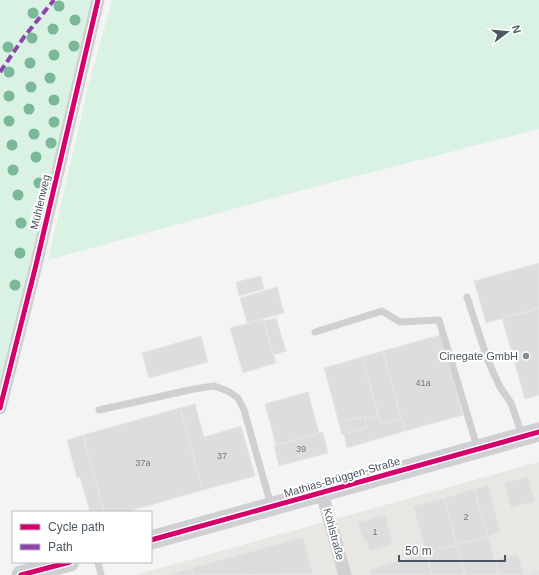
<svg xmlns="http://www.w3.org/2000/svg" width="539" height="575" font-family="Arial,sans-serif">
  <rect width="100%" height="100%" fill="#f4f4f4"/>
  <!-- commercial -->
  <path fill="#e8e7e3" d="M539,462V575H135Z"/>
  <!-- green -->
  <path fill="#d9f2e3" d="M0,0H92L13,331L0,380Z
    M112,0H539V129L299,191L48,260L89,83Z"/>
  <!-- building -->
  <path fill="#ddddde" stroke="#e5e6e7" d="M539,263V308L486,323L474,281Z
    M261,276L264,289L239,296L236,282Z
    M277,287L284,313L247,323L240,298Z
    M539,308V395L525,399L502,318Z
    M276,318L286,351L273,355L264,321Z
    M263,319L276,363L243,373L230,328Z
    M440,335L463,415L405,431L383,351Z
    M201,336L208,362L149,378L142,353Z
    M383,351L401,418L381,424L362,357Z
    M362,357L378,416L365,419L364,416L339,423L324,368Z
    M308,392L319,433L276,445L265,404Z
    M195,404L204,437L241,426L255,476L203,490L180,408Z
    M180,408L203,490L126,512H104L83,435Z
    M379,415L381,424L401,418L405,431L347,448L344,434L367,427L365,419Z
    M364,416L367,427L342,435L339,423Z
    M323,432L328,453L279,466L274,446Z
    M83,435L104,512H90L80,477L77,478L67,440Z
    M528,476L535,501L511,508L504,483Z
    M488,485L501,532L488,536L474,489Z
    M474,489L488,536L457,545L444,498Z
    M444,498L457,545L426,553L413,506Z
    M385,515L393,544L369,551L367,542H364L358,522Z
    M488,536L499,575H465L457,545Z
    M303,537L313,574L193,575L191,568Z
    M457,545L465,575H432L426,553Z
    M426,553L432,575H371L369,570Z
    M518,554L524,575H499L495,560Z
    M191,568L193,575H168Z
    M539,571V575H526Z"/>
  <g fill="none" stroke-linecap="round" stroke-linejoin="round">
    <!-- lane -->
    <path stroke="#ced0d2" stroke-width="7" d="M467,297L488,361L500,387L511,403L522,435
      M315,332L382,311L400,322L439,320L477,447
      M99,410L194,389L214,386L228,391L238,398L244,410L271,505
      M98,562L101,575"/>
    <!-- street -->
    <path stroke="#ced0d2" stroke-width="13" d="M0,408L36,265L98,0
      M322,493L345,575"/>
    <!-- secondary -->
    <path stroke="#ced0d4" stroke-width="19" d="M151,540L539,432
      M21,575L70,562"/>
    <!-- quiet -->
    <path stroke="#8e44ad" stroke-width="4" stroke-dasharray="8 4" stroke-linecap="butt" d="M0,72L24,37L54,0"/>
    <!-- cycleway casing -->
    <g stroke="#fff" stroke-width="8">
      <path id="cycleway" d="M0,408L36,265L98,0
        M151,540L539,432
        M21,575L70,562"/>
    </g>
    <!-- cycleway -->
    <use href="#cycleway" stroke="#d6006c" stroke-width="5"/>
  </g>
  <!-- trees -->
  <g fill="#7ab899">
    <circle cx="59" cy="6" r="5.5"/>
    <circle cx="33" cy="13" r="5.5"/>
    <circle cx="75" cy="20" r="5.5"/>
    <circle cx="53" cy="29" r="5.5"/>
    <circle cx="32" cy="38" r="5.5"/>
    <circle cx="74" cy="46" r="5.5"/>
    <circle cx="8" cy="47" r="5.5"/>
    <circle cx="54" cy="55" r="5.5"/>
    <circle cx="30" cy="63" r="5.5"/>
    <circle cx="9" cy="72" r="5.5"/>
    <circle cx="50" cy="78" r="5.5"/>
    <circle cx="31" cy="87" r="5.5"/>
    <circle cx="9" cy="96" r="5.5"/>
    <circle cx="54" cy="100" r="5.5"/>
    <circle cx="29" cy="109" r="5.5"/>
    <circle cx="9" cy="121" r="5.5"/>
    <circle cx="54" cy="122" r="5.5"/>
    <circle cx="34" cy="134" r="5.5"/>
    <circle cx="51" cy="143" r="5.5"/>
    <circle cx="12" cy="145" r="5.5"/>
    <circle cx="36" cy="157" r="5.5"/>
    <circle cx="13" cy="170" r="5.5"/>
    <circle cx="39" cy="183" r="5.5"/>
    <circle cx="18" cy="195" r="5.5"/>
    <circle cx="21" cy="223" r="5.5"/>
    <circle cx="20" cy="253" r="5.5"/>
    <circle cx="15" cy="285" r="5.5"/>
  </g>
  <!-- markers -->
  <circle fill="#868d94" stroke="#fff" stroke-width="1.5" cx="526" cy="356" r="4"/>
  <g text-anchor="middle" stroke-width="4" stroke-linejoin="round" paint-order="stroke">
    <!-- number labels -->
    <g font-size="9" fill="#707881">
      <text x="423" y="386">41a</text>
      <text x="301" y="452">39</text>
      <text x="222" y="459">37</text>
      <text x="143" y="466">37a</text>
      <text x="466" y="520">2</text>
      <text x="375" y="535">1</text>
    </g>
    <!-- street labels -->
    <g font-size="11" fill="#4a5661" stroke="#fff">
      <text transform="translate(40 202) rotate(-77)" y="4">Mühlenweg</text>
      <text transform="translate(342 477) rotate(-16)" y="4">Mathias-Brüggen-Straße</text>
      <text transform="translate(334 534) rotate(75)" y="4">Köhlstraße</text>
    </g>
    <!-- poi labels -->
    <g font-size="11" fill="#4a5661" stroke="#fff" text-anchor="end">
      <text x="518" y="360">Cinegate GmbH</text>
    </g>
  </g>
  <!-- legend -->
  <rect x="12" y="511" width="140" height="52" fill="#ffffff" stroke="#b7bbc0"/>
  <rect x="20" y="524" width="20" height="6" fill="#d6006c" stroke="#b7bbc0"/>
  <text x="48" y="531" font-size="12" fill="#4a5661">Cycle path</text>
  <rect x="20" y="544" width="20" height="6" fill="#8e44ad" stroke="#b7bbc0"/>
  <text x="48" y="551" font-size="12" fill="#4a5661">Path</text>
  <!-- north arrow -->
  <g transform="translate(507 32) rotate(74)" stroke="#ffffff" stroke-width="3" paint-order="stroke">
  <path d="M0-3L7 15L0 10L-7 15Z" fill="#4a5661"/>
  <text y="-6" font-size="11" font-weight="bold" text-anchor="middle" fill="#4a5661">N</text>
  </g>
  <!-- scale -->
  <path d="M399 555v6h106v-6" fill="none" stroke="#4a5661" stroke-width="2"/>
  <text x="405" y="555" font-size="12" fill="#4a5661" stroke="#ffffff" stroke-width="3" paint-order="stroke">50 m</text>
</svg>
